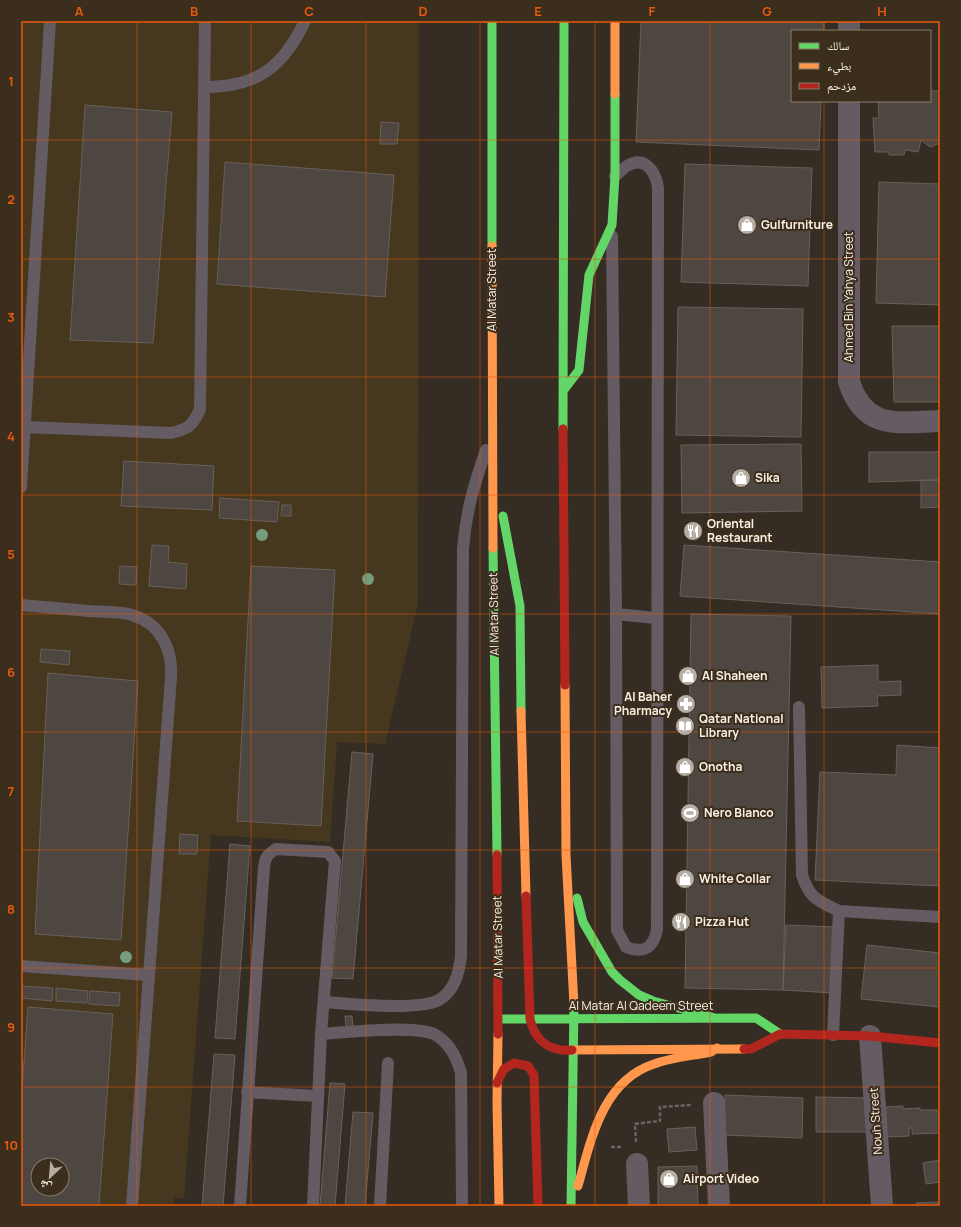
<svg xmlns="http://www.w3.org/2000/svg" width="961" height="1227" font-family="Manrope,'Noto Naskh Arabic',sans-serif">
  <rect width="100%" height="100%" fill="#352d23"/>
  <!-- built -->
  <path fill="#46371f" fill-rule="evenodd" d="M21,21H419L418,604L385,744L337,742L330,842L211,835L184,1199L174,1197L173,1206H21ZM38,1165H62V1189H38Z"/>
  <!-- building -->
  <path fill="#4e4640" stroke="#696059" fill-rule="evenodd" d="M641,21H824V31H792V101H821L819,150L636,142Z
    M930,91H940V143L930,147L921,140L918,152L905,150L904,155H889V152H875L873,118H879L878,101H930Z
    M85,105L172,112L153,343L70,340Z
    M381,122L399,123L397,144H380Z
    M225,162L394,175L385,297L217,284Z
    M685,164L812,168L808,286L681,282Z
    M879,182L940,184V305L876,303Z
    M678,307L803,309L801,437L676,435Z
    M892,326H940V402H894Z
    M801,444L802,511L682,513L681,445Z
    M869,452H940V480L869,482Z
    M124,461L214,466L212,510L121,506Z
    M921,480H940V507L921,508Z
    M220,498L279,502L277,522L219,518Z
    M282,505H291V516H281Z
    M152,545L169,546L168,562L187,564L186,589L149,586Z
    M684,545L940,562V614L680,596Z
    M120,566L137,567L136,585L119,584Z
    M251,566L335,570L321,826L237,821Z
    M691,614L791,616L783,990L685,988Z
    M41,649L70,651L69,665L40,662Z
    M878,665V682L901,681V695L877,696L878,706L822,708L821,667Z
    M48,673L138,681L121,940L35,934Z
    M897,745L940,748V886L815,880L820,772L896,775Z
    M352,752L373,754L353,979L332,978Z
    M180,834L198,835L197,854H179Z
    M230,844L250,846L235,1039L215,1038Z
    M786,925L836,927L834,993L783,990Z
    M867,945L940,953V1007L861,999Z
    M21,986L53,988L52,1001L21,998Z
    M56,988L88,991L87,1003L56,1001Z
    M90,991L120,993L119,1006L89,1004Z
    M28,1007L113,1014L99,1206H21V1103ZM38,1165H62V1189H38Z
    M345,1016H352L353,1026L346,1027Z
    M214,1054L235,1055L223,1206H202Z
    M330,1083L345,1084L335,1206H320Z
    M725,1095L803,1098L802,1138L723,1135Z
    M816,1097L870,1098V1132H816Z
    M903,1106V1109L920,1108V1110H937V1112H940V1133L912,1134V1128H909V1136L885,1137L886,1107Z
    M353,1112L373,1113L365,1206H345Z
    M695,1127L697,1150L669,1152L667,1129Z
    M940,1160V1182L926,1184L923,1163Z
    M697,1166L698,1206H658V1167Z
    M940,1202V1206H917L916,1203Z"/>
  <g fill="none" stroke-linecap="round" stroke-linejoin="round">
    <!-- path -->
    <path stroke="#6a6264" stroke-width="2.5" stroke-dasharray="4 2" stroke-linecap="butt" d="M636,1142L635,1124L660,1121V1107L691,1105
      M611,1147H622"/>
    <!-- lane -->
    <path stroke="#655c63" stroke-width="12" d="M205,87C256,87 283,68 305,21
      M612,236L616,614L617,930L626,947C644,954 653,948 657,930L658,188C656,172 645,155 627,166C623,168 619,173 615,176
      M25,427L171,433C189,429 193,425 200,409L205,21
      M21,487L50,21
      M21,605C44,607 66,609 89,611C102,612 119,611 132,615C160,623 173,649 171,677L132,1206
      M616,614L656,618
      M799,707L802,875C810,899 817,900 839,911
      M21,966L148,975
      M324,1002C347,1004 419,1011 439,1000C455,990 459,973 461,956L463,549C466,511 474,485 486,450
      M321,1034C346,1032 413,1025 434,1034C449,1042 457,1058 461,1073L462,1206
      M833,1035L839,911L940,917
      M247,1092L318,1096
      M240,1206L264,867C265,857 268,854 276,849L328,852L335,861L321,1034L313,1206
      M380,1206L388,1063"/>
    <!-- street -->
    <path stroke="#655c63" stroke-width="22" d="M849,31V21
      M849,101V382C865,431 898,422 940,421
      M870,1036L882,1206
      M714,1103L719,1206
      M637,1164L639,1206"/>
    <!-- fast -->
    <path stroke="#63d668" stroke-width="9" d="M492,21V246
      M563,391L579,370L589,275L612,225L615,176V94
      M563,429L564,21
      M503,516L520,606L521,711
      M493,548L497,855
      M577,898L583,922L612,972L620,980L639,995L653,1001L715,1018
      M499,1019L756,1018L780,1034
      M571,1206L574,1005"/>
    <!-- slow -->
    <path stroke="#ff974d" stroke-width="9" d="M615,21V94
      M492,246L493,548
      M565,685L566,855L574,1005
      M521,711L526,896
      M498,1034L497,1102L499,1206
      M572,1050L744,1049
      M578,1186C591,1140 602,1081 654,1064C672,1057 692,1056 711,1052L717,1048"/>
    <!-- jam -->
    <path stroke="#b3261e" stroke-width="9" d="M563,429L565,685
      M497,855L498,1034
      M526,896L530,1019C535,1041 550,1052 572,1050
      M744,1049H751L780,1034L870,1036L940,1043
      M497,1083L504,1069L514,1063L528,1066L534,1075L538,1206"/>
  </g>
  <!-- trees -->
  <g fill="#749c7e">
    <circle cx="262" cy="535" r="6"/>
    <circle cx="368" cy="579" r="6"/>
    <circle cx="126" cy="957" r="6"/>
  </g>
  <!-- grid -->
  <path fill="none" stroke="#e8590c" stroke-width="1" stroke-opacity="0.55" d="M137,21V1206M251,21V1206M366,21V1206M480,21V1206M595,21V1206M710,21V1206M824,21V31M824,101V1206M21,140H940M21,259H940M21,377H940M21,495H940M21,614H940M21,732H940M21,850H940M21,968H940M21,1087H940"/>
  <!-- icons -->
  <defs>
    <g id="shop-disc" transform="scale(1)"><circle r="9.5" fill="#b5aca2" stroke="#3c2e1c"/><path d="M-5-2.5h2.3a2.7 3.5 0 0 1 5.4 0H5L5.5 6h-11ZM-1.5-2.5h3a1.5 2.3 0 0 0-3 0Z" fill="#fff"/></g>
    <g id="restaurant-disc" transform="scale(1)"><circle r="9.5" fill="#b5aca2" stroke="#3c2e1c"/><path d="M-5-6h1v4h1v-4h1v4h1v-4h1v5L-1.5 .5V6h-2V.5L-5-1ZM5-6V6H3V1.5H1.5Q1.5-4 5-6Z" fill="#fff"/></g>
    <g id="pharmacy-disc" transform="scale(1)"><circle r="9.5" fill="#b5aca2" stroke="#3c2e1c"/><path d="M-2-6h4v4h4v4h-4v4h-4v-4h-4v-4h4Z" fill="#fff"/></g>
    <g id="library-disc" transform="scale(1)"><circle r="9.5" fill="#b5aca2" stroke="#3c2e1c"/><path d="M-6-4Q-3-5.5-.7-3.5V5Q-3 3-6 4ZM6-4Q3-5.5 .7-3.5V5Q3 3 6 4Z" fill="#fff"/></g>
    <g id="stadium-disc" transform="scale(1)"><circle r="9.5" fill="#b5aca2" stroke="#3c2e1c"/><path d="M0-5a6.5 5 0 1 0 0 10a6.5 5 0 1 0 0-10ZM-3.5-1.8h7v3.6h-7Z" fill="#fff"/></g>
  </defs>
  <g fill-rule="evenodd">
    <use href="#shop-disc" x="747" y="225"/>
    <use href="#shop-disc" x="741" y="478"/>
    <use href="#restaurant-disc" x="693" y="531"/>
    <use href="#shop-disc" x="688" y="676"/>
    <use href="#pharmacy-disc" x="686" y="704"/>
    <use href="#library-disc" x="685" y="726"/>
    <use href="#shop-disc" x="685" y="767"/>
    <use href="#stadium-disc" x="690" y="813"/>
    <use href="#shop-disc" x="685" y="879"/>
    <use href="#restaurant-disc" x="681" y="922"/>
    <use href="#shop-disc" x="669" y="1179"/>
  </g>
  <g text-anchor="middle" stroke-width="4" stroke-linejoin="round" paint-order="stroke">
    <!-- poi labels -->
    <g font-size="12" font-weight="bold" fill="#faf1e6" stroke="#3c2e1c" text-anchor="start">
      <text x="761" y="229">Gulfurniture</text>
      <text x="755" y="482">Sika</text>
      <text x="707" y="528">Oriental<tspan x="707" dy="14">Restaurant</tspan></text>
      <text x="702" y="680">Al Shaheen</text>
      <text x="672" y="701" text-anchor="end">Al Baher<tspan x="672" dy="14">Pharmacy</tspan></text>
      <text x="699" y="723">Qatar National<tspan x="699" dy="14">Library</tspan></text>
      <text x="699" y="771">Onotha</text>
      <text x="704" y="817">Nero Bianco</text>
      <text x="699" y="883">White Collar</text>
      <text x="695" y="926">Pizza Hut</text>
      <text x="683" y="1183">Airport Video</text>
    </g>
    <!-- street labels -->
    <g font-size="12" fill="#faf1e6" stroke="#3c2e1c">
      <text transform="translate(492 290) rotate(-90)" y="4">Al Matar Street</text>
      <text transform="translate(849 297) rotate(-90)" y="4">Ahmed Bin Yahya Street</text>
      <text transform="translate(494 614) rotate(-91)" y="4">Al Matar Street</text>
      <text transform="translate(498 937) rotate(-91)" y="4">Al Matar Street</text>
      <text x="641" y="1010">Al Matar Al Qadeem Street</text>
      <text transform="translate(876 1121) rotate(-94)" y="4">Nouh Street</text>
    </g>
  </g>
  <!-- border -->
  <rect width="961" height="1227" fill="none" stroke="#3c2e1c" stroke-width="44"/>
  <!-- legend -->
  <rect x="791" y="30" width="140" height="72" fill="#3c2e1c" stroke="#887c6d"/>
  <rect x="799" y="43" width="20" height="6" fill="#63d668" stroke="#887c6d"/>
  <text x="827" y="50" font-size="12" fill="#faf1e6">سالك</text>
  <rect x="799" y="63" width="20" height="6" fill="#ff974d" stroke="#887c6d"/>
  <text x="827" y="70" font-size="12" fill="#faf1e6">بطيء</text>
  <rect x="799" y="83" width="20" height="6" fill="#b3261e" stroke="#887c6d"/>
  <text x="827" y="90" font-size="12" fill="#faf1e6">مزدحم</text>
  <!-- north arrow -->
  <g transform="translate(50 1177) rotate(206)"><circle r="19" fill="#3c2e1c" stroke="#887c6d"/>
  <path d="M0-3L7 15L0 10L-7 15Z" fill="#b5aca2"/>
  <text y="-6" font-size="11" font-weight="bold" text-anchor="middle" fill="#faf1e6">ش</text>
  </g>
  <rect x="22" y="22" width="917" height="1183" fill="none" stroke="#e8590c" stroke-width="1.5"/>
  <g font-size="13" text-anchor="middle" font-weight="bold" fill="#e8590c">
    <text x="79" y="16">A</text>
    <text x="194" y="16">B</text>
    <text x="309" y="16">C</text>
    <text x="423" y="16">D</text>
    <text x="538" y="16">E</text>
    <text x="652" y="16">F</text>
    <text x="767" y="16">G</text>
    <text x="882" y="16">H</text>
    <text x="11" y="86">1</text>
    <text x="11" y="204">2</text>
    <text x="11" y="322">3</text>
    <text x="11" y="441">4</text>
    <text x="11" y="559">5</text>
    <text x="11" y="677">6</text>
    <text x="11" y="796">7</text>
    <text x="11" y="914">8</text>
    <text x="11" y="1032">9</text>
    <text x="11" y="1150">10</text>
  </g>
</svg>
